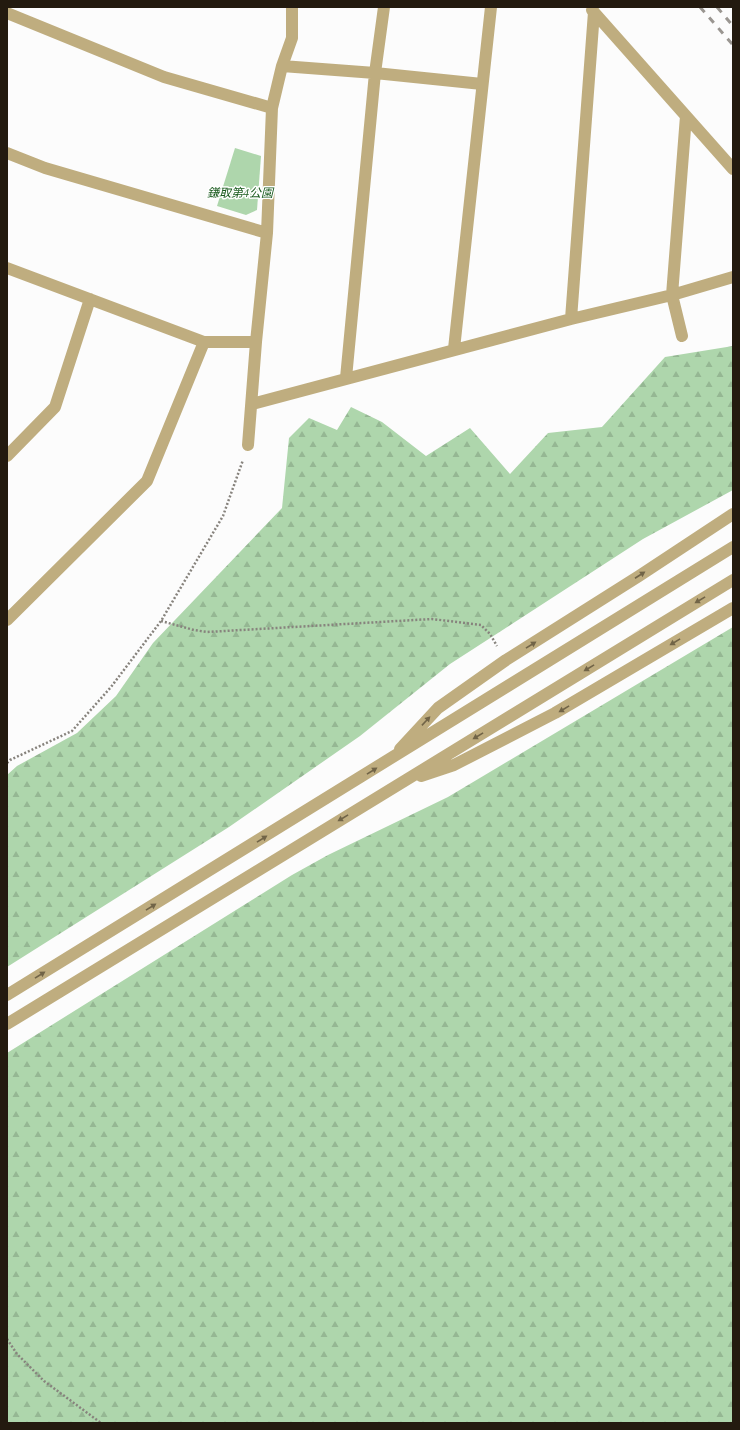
<svg xmlns="http://www.w3.org/2000/svg" width="740" height="1430" font-family="'Source Serif 4','Noto Sans JP',serif">
  <defs>
    <pattern id="forest-firs" width="22" height="20" patternUnits="userSpaceOnUse"><rect width="22" height="20" fill="#aed6ac"/><path d="M5 1l3.5 6h-7zM16 11l3.5 6h-7z" fill="#95b793"/></pattern>
  </defs>
  <rect width="100%" height="100%" fill="#fcfcfc"/>
  <!-- green -->
  <path fill="#aed6ac" d="M235,148L261,156L257,210L246,215L217,206Z"/>
  <!-- forest -->
  <path fill="url(#forest-firs)" d="M733,346V490L643,539L450,664L360,736L229,827L7,967V775L17,766L77,733L116,696L153,643L282,508L289,438L309,418L337,430L351,407L382,422L426,456L470,428L510,474L548,433L602,427L665,357Z
    M733,627V1423H7V1053L292,875L328,855L448,797Z"/>
  <g fill="none" stroke-linecap="round" stroke-linejoin="round">
    <!-- path -->
    <path stroke="#87837d" stroke-width="2.5" stroke-dasharray="2 2" stroke-linecap="butt" d="M161,621L194,630L207,632L432,619L481,625L490,634L497,646
      M7,763L10,760L72,731L111,687L161,621L223,516L243,460
      M7,1339L17,1354L44,1381L101,1423"/>
    <!-- minor -->
    <path stroke="#bfad7f" stroke-width="12" d="M592,10L733,169
      M7,13L164,77L272,108
      M282,66L375,73L482,84
      M7,153L45,168L267,233
      M7,268L204,342H256
      M571,319L594,12
      M682,336L672,295L686,116
      M454,349L491,7
      M346,378L375,73L384,7
      M252,404L571,319L672,295L733,277
      M248,445L256,342L267,233L272,108L282,66L292,38V7
      M7,456L55,407L90,299
      M7,620L147,481L204,342
      M400,749L438,708L506,660L639,576L733,514
      M421,776L454,765L555,713L733,608
      M7,995L733,547
      M7,1024L733,580"/>
    <!-- rail -->
    <path stroke="#9a9691" stroke-width="3" stroke-dasharray="7 7" stroke-linecap="butt" d="M700,7L733,45
      M717,7L733,26"/>
  </g>
  <!-- one-way arrows -->
  <defs><path id="oneway-solid" d="M-6-.8H1V-3.2L6.5 0L1 3.2V.8H-6Z"/></defs>
  <g fill="#716447">
    <use href="#oneway-solid" transform="translate(640 575) rotate(-33)"/>
    <use href="#oneway-solid" transform="translate(700 600) rotate(149)"/>
    <use href="#oneway-solid" transform="translate(675 642) rotate(149)"/>
    <use href="#oneway-solid" transform="translate(531 645) rotate(-32)"/>
    <use href="#oneway-solid" transform="translate(589 668) rotate(149)"/>
    <use href="#oneway-solid" transform="translate(564 709) rotate(149)"/>
    <use href="#oneway-solid" transform="translate(426 721) rotate(-47)"/>
    <use href="#oneway-solid" transform="translate(478 736) rotate(149)"/>
    <use href="#oneway-solid" transform="translate(372 771) rotate(-32)"/>
    <use href="#oneway-solid" transform="translate(343 818) rotate(149)"/>
    <use href="#oneway-solid" transform="translate(262 839) rotate(-32)"/>
    <use href="#oneway-solid" transform="translate(151 907) rotate(-32)"/>
    <use href="#oneway-solid" transform="translate(40 975) rotate(-32)"/>
  </g>
  <g text-anchor="middle" stroke-width="3" stroke-linejoin="round" paint-order="stroke">
    <!-- park labels -->
    <g font-size="12" font-style="italic" fill="#1a5b1e" stroke="#fff">
      <text x="240" y="197">鎌取第4公園</text>
    </g>
  </g>
  <!-- border -->
  <rect width="740" height="1430" fill="none" stroke="#231a0f" stroke-width="16"/>
</svg>
